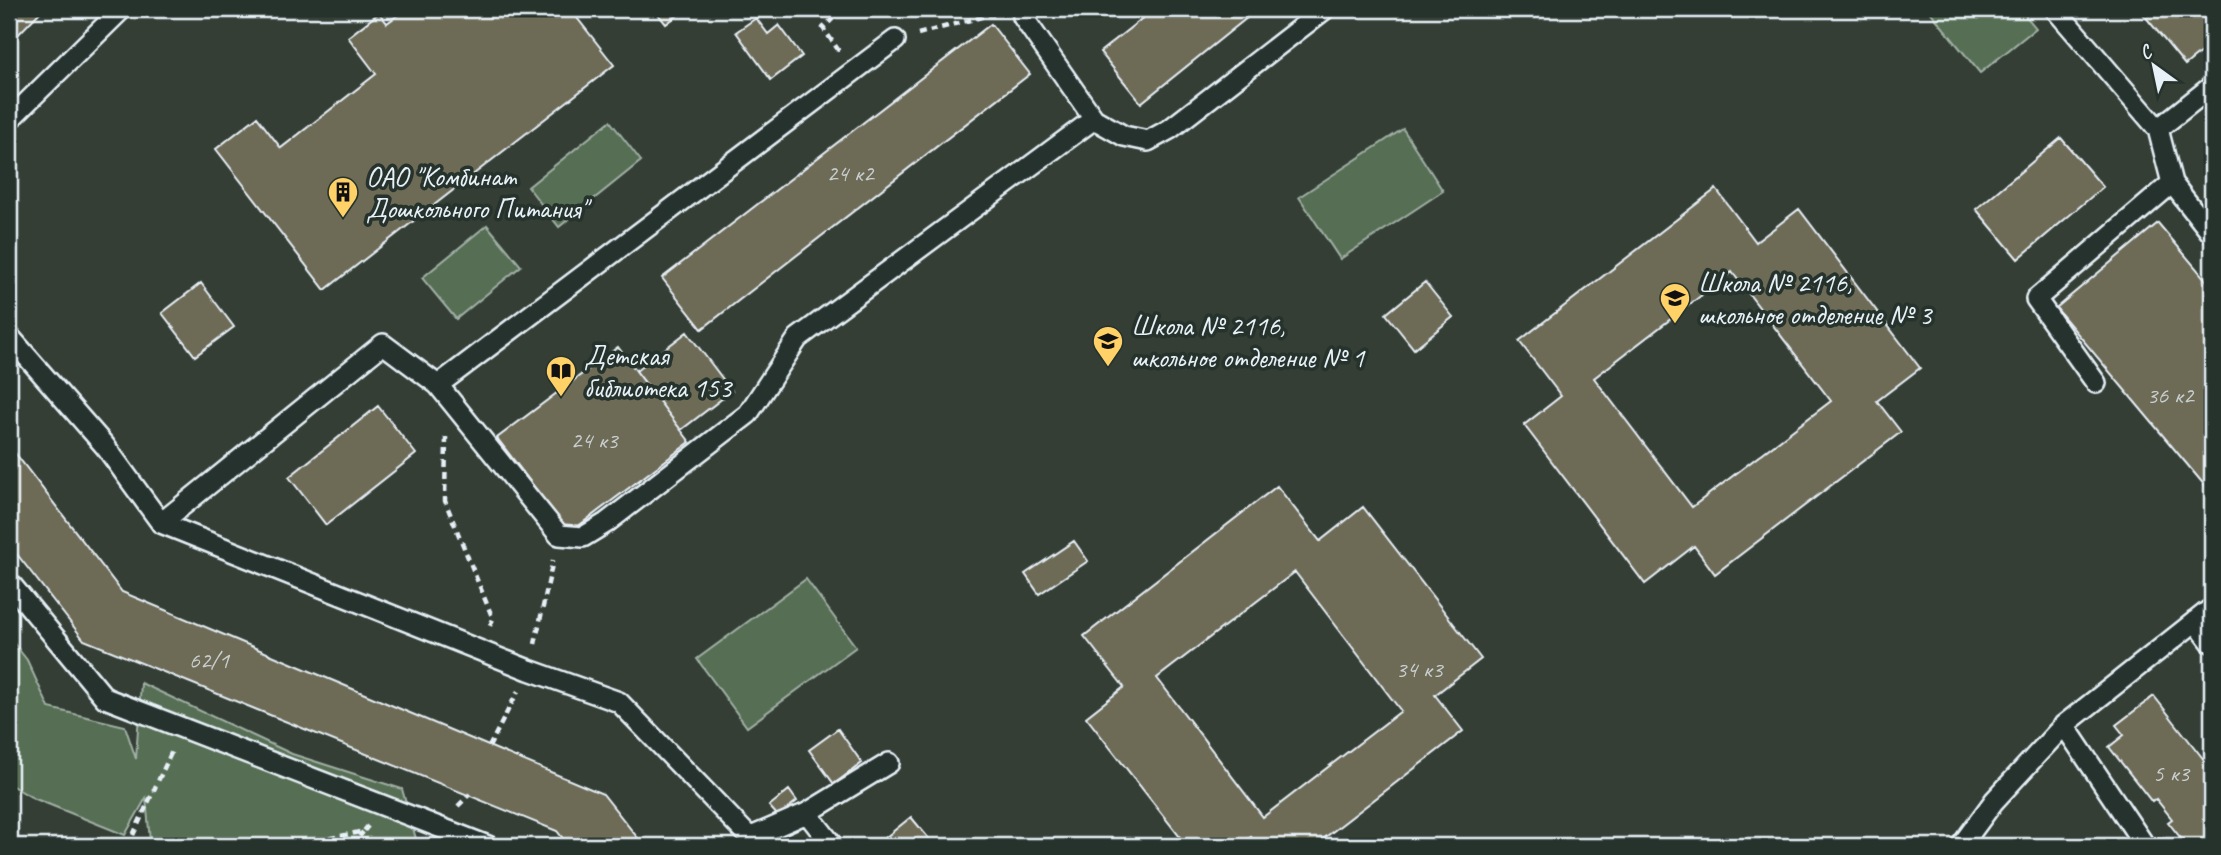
<svg xmlns="http://www.w3.org/2000/svg" width="2221" height="855" font-family="Caveat,sans-serif">
  <rect width="100%" height="100%" fill="#343e35"/>
  <filter id="ink" filterUnits="userSpaceOnUse"><feTurbulence type="fractalNoise" baseFrequency=".0143" numOctaves="2"/><feDisplacementMap in="SourceGraphic" scale="14" xChannelSelector="R" yChannelSelector="G"/><feConvolveMatrix kernelMatrix="1 2 1 2 8 2 1 2 1" color-interpolation-filters="sRGB"/></filter>
  <g filter="url(#ink)">
    <!-- green -->
    <path fill="#576e53" stroke="#a0b0a6" stroke-width="2" d="M1928,9H2020L2036,28L1980,73Z
      M610,121L641,161L559,227L528,187Z
      M1403,129L1443,191L1340,259L1299,197Z
      M487,225L521,266L456,319L422,278Z
      M806,579L856,647L747,727L697,659Z
      M9,637L27,660L49,708L125,726L136,759L141,683L292,754L402,789L418,846H156L150,841L146,798L125,835L33,798L9,784Z"/>
    <!-- building -->
    <path fill="#6d6a57" stroke="#e8f1f8" stroke-width="2" fill-rule="evenodd" d="M9,9H43L9,44Z
      M406,9H570L614,65L325,290L216,149L257,117L281,148L376,74L348,37L379,13L387,23Z
      M654,9H686L666,24Z
      M1154,9H1258L1141,103L1100,52Z
      M2139,9H2206L2212,16V43L2185,65Z
      M756,18L768,34L779,25L802,56L771,80L736,32Z
      M991,24L1030,74L702,329L662,278Z
      M2061,138L2103,187L2018,259L1976,209Z
      M1716,189L1756,242L1799,209L1920,368L1877,401L1901,432L1715,574L1694,546L1645,584L1524,425L1561,396L1519,341ZM1732,272L1831,401L1692,507L1594,378Z
      M2158,223L2212,287V482L2206,487L2056,308Z
      M1425,282L1453,317L1414,349L1386,314Z
      M201,283L234,327L195,356L162,313Z
      M687,332L732,391L681,430L636,371Z
      M618,347L690,442L569,533L497,438Z
      M378,406L416,454L326,525L289,477Z
      M9,445L122,592L603,794L644,846H569L557,831L84,640L9,544Z
      M1277,486L1320,541L1363,507L1481,659L1435,695L1463,731L1314,846H1258L1251,837L1239,846H1187L1086,717L1124,687L1084,636ZM1295,572L1401,711L1263,817L1157,678Z
      M1074,541L1088,561L1039,594L1025,574Z
      M2154,696L2212,770V846H2187L2168,822L2172,819L2156,799L2152,802L2109,747L2124,735L2116,725Z
      M838,729L862,763L834,784L809,750Z
      M789,790L797,801L778,816L769,806Z
      M911,817L935,846H875Z"/>
    <g fill="none" stroke-linecap="round" stroke-linejoin="round">
      <!-- service casing -->
      <g stroke="#e8f1f8" stroke-width="24">
        <path id="service" d="M1033,9L1023,17L1094,119
          M2055,9L2158,129L2172,183L2212,234
          M9,120L122,9
          M2158,129L2212,86
          M9,336L105,446L161,523L383,344L438,385L559,535L583,537L606,523L748,414L798,338L1094,119L1124,136L1148,141L1170,129L1325,9
          M2096,383L2036,299L2172,183
          M438,385L895,40
          M161,523L529,670L619,702L758,846
          M9,582L105,698L488,846
          M2195,621L2212,643
          M2064,725L2145,846
          M807,813L833,846
          M751,837L807,813L889,763
          M1961,846L1994,801L2064,725L2212,608"/>
      </g>
      <!-- path -->
      <path stroke="#e8f1f8" stroke-width="4.5" stroke-dasharray="7 5" stroke-linecap="butt" d="M918,34L989,15L998,16
        M839,51L823,28L843,9
        M446,437L445,501L493,619L489,628
        M535,644L553,560
        M489,747L518,691
        M458,806L470,794
        M128,846L172,751
        M294,846L364,831L368,826
        M352,846L363,832"/>
      <!-- service -->
      <use href="#service" stroke="#26332d" stroke-width="19"/>
    </g>
  </g>
  <!-- icons -->
  <defs>
    <g id="building-pin" transform="scale(1.575)"><path d="M0 17L-7.5 6A9.5 9.5 0 1 1 7.5 6Z" fill="#ffd166" stroke="#26332d"/><path d="M-4-6H4V6H1V3H-1V6H-4ZM-2.5-4.3h1.7v1.8h-1.7ZM.8-4.3h1.7v1.8H.8ZM-2.5-1h1.7V.8h-1.7ZM.8-1h1.7V.8H.8Z" fill="#111"/></g>
    <g id="school-pin" transform="scale(1.575)"><path d="M0 17L-7.5 6A9.5 9.5 0 1 1 7.5 6Z" fill="#ffd166" stroke="#26332d"/><path d="M0-5L7-2L0 1L-7-2ZM-4 1L0 2.5L4 1V4Q0 6-4 4Z" fill="#111"/></g>
    <g id="library-pin" transform="scale(1.575)"><path d="M0 17L-7.5 6A9.5 9.5 0 1 1 7.5 6Z" fill="#ffd166" stroke="#26332d"/><path d="M-6-4Q-3-5.5-.7-3.5V5Q-3 3-6 4ZM6-4Q3-5.5 .7-3.5V5Q3 3 6 4Z" fill="#111"/></g>
  </defs>
  <g fill-rule="evenodd">
    <use href="#building-pin" x="343" y="192"/>
    <use href="#school-pin" x="1675" y="298"/>
    <use href="#school-pin" x="1108" y="341"/>
    <use href="#library-pin" x="561" y="371"/>
  </g>
  <g text-anchor="middle" stroke-width="7" stroke-linejoin="round" paint-order="stroke">
    <!-- number labels -->
    <g font-size="24" fill="#c9cfd0">
      <text x="850" y="181">24 к2</text>
      <text x="2170" y="403">36 к2</text>
      <text x="594" y="448">24 к3</text>
      <text x="209" y="668">62/1</text>
      <text x="1419" y="677">34 к3</text>
      <text x="2171" y="781">5 к3</text>
    </g>
    <!-- poi labels -->
    <g font-size="28" fill="#e8f1f8" stroke="#26332d" text-anchor="start">
      <text x="366" y="186">ОАО "Комбинат<tspan x="366" dy="32">Дошкольного Питания"</tspan></text>
      <text x="1698" y="292">Школа № 2116,<tspan x="1698" dy="32">школьное отделение № 3</tspan></text>
      <text x="1131" y="335">Школа № 2116,<tspan x="1131" dy="32">школьное отделение № 1</tspan></text>
      <text x="584" y="365">Детская<tspan x="584" dy="32">библиотека 153</tspan></text>
    </g>
  </g>
  <!-- margin -->
  <rect width="2221" height="855" fill="none" stroke="#26332d" stroke-width="35"/>
  <rect x="18" y="18" width="2186" height="820" fill="none" stroke="#e8f1f8" stroke-width="2.5" filter="url(#ink)"/>
  <!-- north arrow -->
  <g transform="translate(2154 66) rotate(327)" stroke="#26332d" stroke-width="5" paint-order="stroke">
  <path d="M0-5L12 26L0 18L-12 26Z" fill="#e8f1f8"/>
  <text y="-10" font-size="19" font-weight="bold" text-anchor="middle" fill="#e8f1f8">С</text>
  </g>
</svg>
